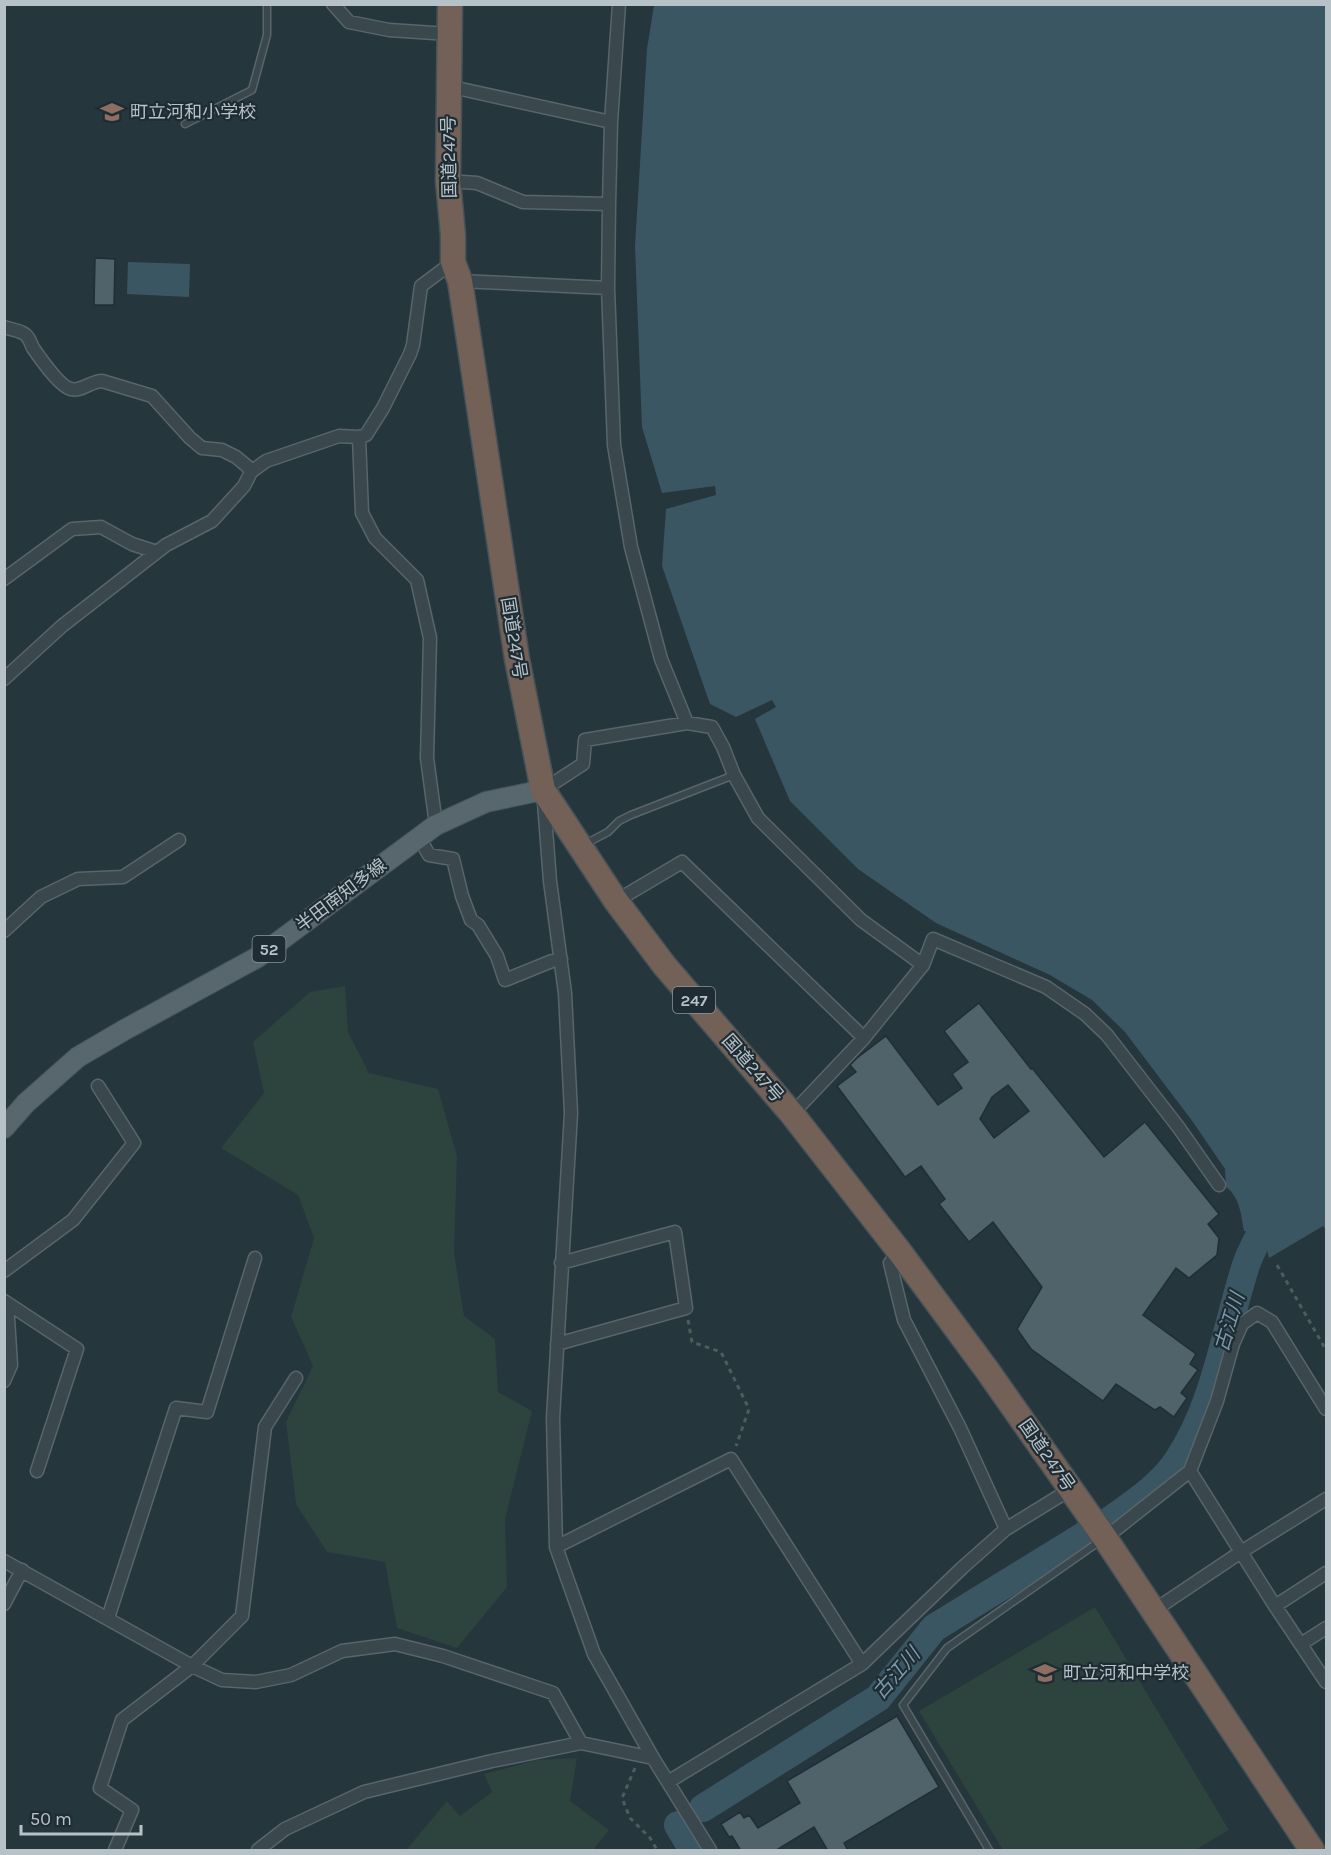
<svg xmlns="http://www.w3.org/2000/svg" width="1331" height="1855" font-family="Karla,'Noto Sans JP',sans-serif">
  <rect width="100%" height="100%" fill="#26363d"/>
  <!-- green -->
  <path fill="#2c433e" d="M345,986L348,1032L369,1073L438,1089L457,1156L454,1253L464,1316L495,1339L498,1392L532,1411L505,1519L507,1587L457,1648L397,1628L385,1562L327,1552L296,1504L286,1422L313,1366L291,1317L314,1238L298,1195L221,1148L264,1093L253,1042L310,992Z
    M1095,1607L1229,1830L1195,1850H1003L919,1711Z
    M577,1758L570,1801L609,1830L593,1850H406L447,1801L460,1816L492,1792L484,1774L537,1760Z"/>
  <!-- water -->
  <path fill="#3b5663" d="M654,5H1326V1230L1323,1226L1269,1258L1262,1232L1244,1231C1241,1215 1240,1197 1226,1187L1225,1169L1193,1122L1125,1032L1092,1000L1050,975L936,923L858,869L790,801L755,719L776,707L772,700L736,717L710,704L662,566L666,509L716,495L715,486L662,493L642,427L635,246L647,49Z
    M128,262L190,264L189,297L127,294Z"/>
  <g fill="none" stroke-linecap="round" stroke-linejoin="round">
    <!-- river -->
    <path stroke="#3b5663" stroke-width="28" d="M1109,1521C1134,1503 1161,1486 1178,1460C1216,1402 1225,1330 1246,1265C1250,1253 1256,1242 1262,1231
      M703,1808L878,1698L934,1628L1085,1535
      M678,1825L693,1850"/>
  </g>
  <!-- building -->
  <path fill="#51636a" stroke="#212e35" stroke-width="1.5" fill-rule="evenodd" d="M95,258L115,259L114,305H94Z
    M979,1003L1031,1069L1032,1068L1104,1157L1145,1122L1219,1214L1208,1224L1219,1238L1217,1255L1189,1278L1176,1268L1143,1315L1196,1354L1190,1364L1198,1370L1181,1393L1187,1398L1174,1417L1160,1407L1155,1410L1116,1384L1103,1401L1031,1349L1017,1329L1042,1287L993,1222L969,1242L939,1204L945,1199L921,1166L905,1177L837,1086L856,1072L850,1065L857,1058L886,1036L938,1105L962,1088L952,1074L968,1062L944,1031ZM1008,1085L1029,1111L994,1138L980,1119L992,1097Z
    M897,1716L939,1787L844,1843L848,1851H828L814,1827L775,1851H741L732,1836L729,1837L721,1824L740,1812L744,1818L749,1815L758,1828L800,1803L787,1781Z"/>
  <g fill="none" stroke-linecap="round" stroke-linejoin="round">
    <!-- lane casing -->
    <g stroke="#58656b" stroke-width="9">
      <path id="lane" d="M185,124L252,90L267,35V4
        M585,844L608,832L619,821L631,815L734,775
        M989,1850L903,1705L947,1648L1100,1541"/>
    </g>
    <!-- street casing -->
    <g stroke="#58656b" stroke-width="15">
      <path id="street" d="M333,4L349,22L389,30L449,34
        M619,4L611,122L609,204L608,288L614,445L631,547L661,659L687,723
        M449,89H461L611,122
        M448,181L477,183L523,202L609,204
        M460,281L608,288
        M4,327C10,329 17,330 23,333C29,336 30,342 33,348C40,358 60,387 71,389C81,392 91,381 102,381L152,396L190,438L202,448L222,450L236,457L248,467L251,472
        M359,437L362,513L375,538L417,580L430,638L427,758L436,825
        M4,579L72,529L101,527L132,544L157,552
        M4,679L62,626L166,545L212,521L244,486L251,472L266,461L339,436L359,437L366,435L383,408L410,354L413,345L421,286L453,262
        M419,837L429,855L453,859L462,896L471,920L478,925L497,956L505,980L552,961L561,959
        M616,901L682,862L864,1038
        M4,931L41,897L78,879L123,877L179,840
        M792,1114L864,1038L923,965L933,939L1046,987L1085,1014L1107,1035L1179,1128L1219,1185
        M899,1251L890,1263L904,1320L960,1428L1006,1529
        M4,1271L73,1220L134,1143L98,1086
        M4,1301L77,1349L37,1471
        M557,1344L686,1308L675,1232L561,1263
        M4,1381L11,1365L7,1303
        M1190,1471L1275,1606L1326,1682
        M1105,1538L1190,1471L1217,1401L1233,1344L1242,1324L1257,1313L1272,1322L1326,1409
        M556,1547L731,1459L862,1664
        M4,1561L192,1666L222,1680L256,1682L291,1675L342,1651L395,1644L443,1656L553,1693L581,1743
        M4,1604L22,1570
        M1275,1606L1326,1573
        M1153,1611L1241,1552L1326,1499
        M108,1618L176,1408L207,1412L255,1258
        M1301,1644L1326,1628
        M668,1782L862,1664L962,1568L1006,1529L1071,1489
        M115,1850L132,1810L100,1788L122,1720L192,1666L242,1616L265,1427L296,1378
        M258,1850L285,1829L364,1792L492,1761L581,1743L653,1758
        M710,1850L653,1758L594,1654L556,1547L553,1418L571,1113L565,993L550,881L543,790L583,764L585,740L687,723L712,727L723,747L734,775L758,818L861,920L923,965"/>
    </g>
    <!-- primary casing -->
    <g stroke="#46535a" stroke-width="22">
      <path id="primary" d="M4,1128L26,1103L78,1057L126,1029L258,957L436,825L486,802L543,790"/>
    </g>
    <!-- highway casing -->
    <g stroke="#455258" stroke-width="27">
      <path id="highway" d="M450,4L448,181L453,235V262L460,281L517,659L543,790L616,901L664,965L792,1114L899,1251L987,1370L1105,1538L1312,1850"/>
    </g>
    <!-- path -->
    <path stroke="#4a5f5b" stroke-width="3" stroke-dasharray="4.5 4.5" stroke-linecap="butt" d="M1277,1265L1326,1350
      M688,1320L692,1342L721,1352L749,1409L736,1446
      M635,1768L622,1798L630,1818L650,1838L657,1850"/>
    <!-- lane -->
    <use href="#lane" stroke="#3a474d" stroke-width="6"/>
    <!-- street -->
    <use href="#street" stroke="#3a474d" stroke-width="12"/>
    <!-- primary -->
    <use href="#primary" stroke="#58676d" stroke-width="20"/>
    <!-- highway -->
    <use href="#highway" stroke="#736157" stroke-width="24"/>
  </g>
  <!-- icons -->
  <defs>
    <g id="school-bare" transform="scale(1.8)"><path d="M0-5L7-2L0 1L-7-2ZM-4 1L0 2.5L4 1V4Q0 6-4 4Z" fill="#8d6e63" stroke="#1f2c33" stroke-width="2.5" paint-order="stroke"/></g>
  </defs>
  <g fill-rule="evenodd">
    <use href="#school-bare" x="112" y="112"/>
    <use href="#school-bare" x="1045" y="1673"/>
  </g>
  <g text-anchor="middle" stroke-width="4.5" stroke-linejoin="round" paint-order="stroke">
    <!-- shield labels -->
    <g fill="#1f2c33" stroke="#89959b" stroke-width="1.5">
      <rect x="252.5" y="936" width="33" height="26" rx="4.5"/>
      <rect x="673" y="987" width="42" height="26" rx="4.5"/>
    </g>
    <g font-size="16" font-weight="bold" fill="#b6c2c8">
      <text x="269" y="955">52</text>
      <text x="694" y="1006">247</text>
    </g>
    <!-- poi labels -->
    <g font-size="18" fill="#b6c2c8" stroke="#1f2c33" text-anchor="start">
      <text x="130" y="118">町立河和小学校</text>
      <text x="1063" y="1679">町立河和中学校</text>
    </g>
    <!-- street labels -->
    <g font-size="18" fill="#b6c2c8" stroke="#1f2c33">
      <text transform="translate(449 157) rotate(-91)" y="6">国道247号</text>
      <text transform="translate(514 638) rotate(81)" y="6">国道247号</text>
      <text transform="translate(341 895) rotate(-37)" y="6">半田南知多線</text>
      <text transform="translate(753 1068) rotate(49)" y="6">国道247号</text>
      <text transform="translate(1047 1455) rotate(55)" y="6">国道247号</text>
    </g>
    <!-- water labels -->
    <g font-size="20" font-style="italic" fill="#789aaa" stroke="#1f2c33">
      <text transform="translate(1229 1322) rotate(-73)" y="7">古江川</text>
      <text transform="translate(896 1673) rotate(-49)" y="7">古江川</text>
    </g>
  </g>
  <!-- border -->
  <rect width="1331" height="1855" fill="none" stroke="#b6c2c8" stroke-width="12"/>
  <!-- scale -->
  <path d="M21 1825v9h120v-9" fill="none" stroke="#b6c2c8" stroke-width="3"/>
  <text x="30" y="1825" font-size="18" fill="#b6c2c8" stroke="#1f2c33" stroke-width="4.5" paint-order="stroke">50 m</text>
</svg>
